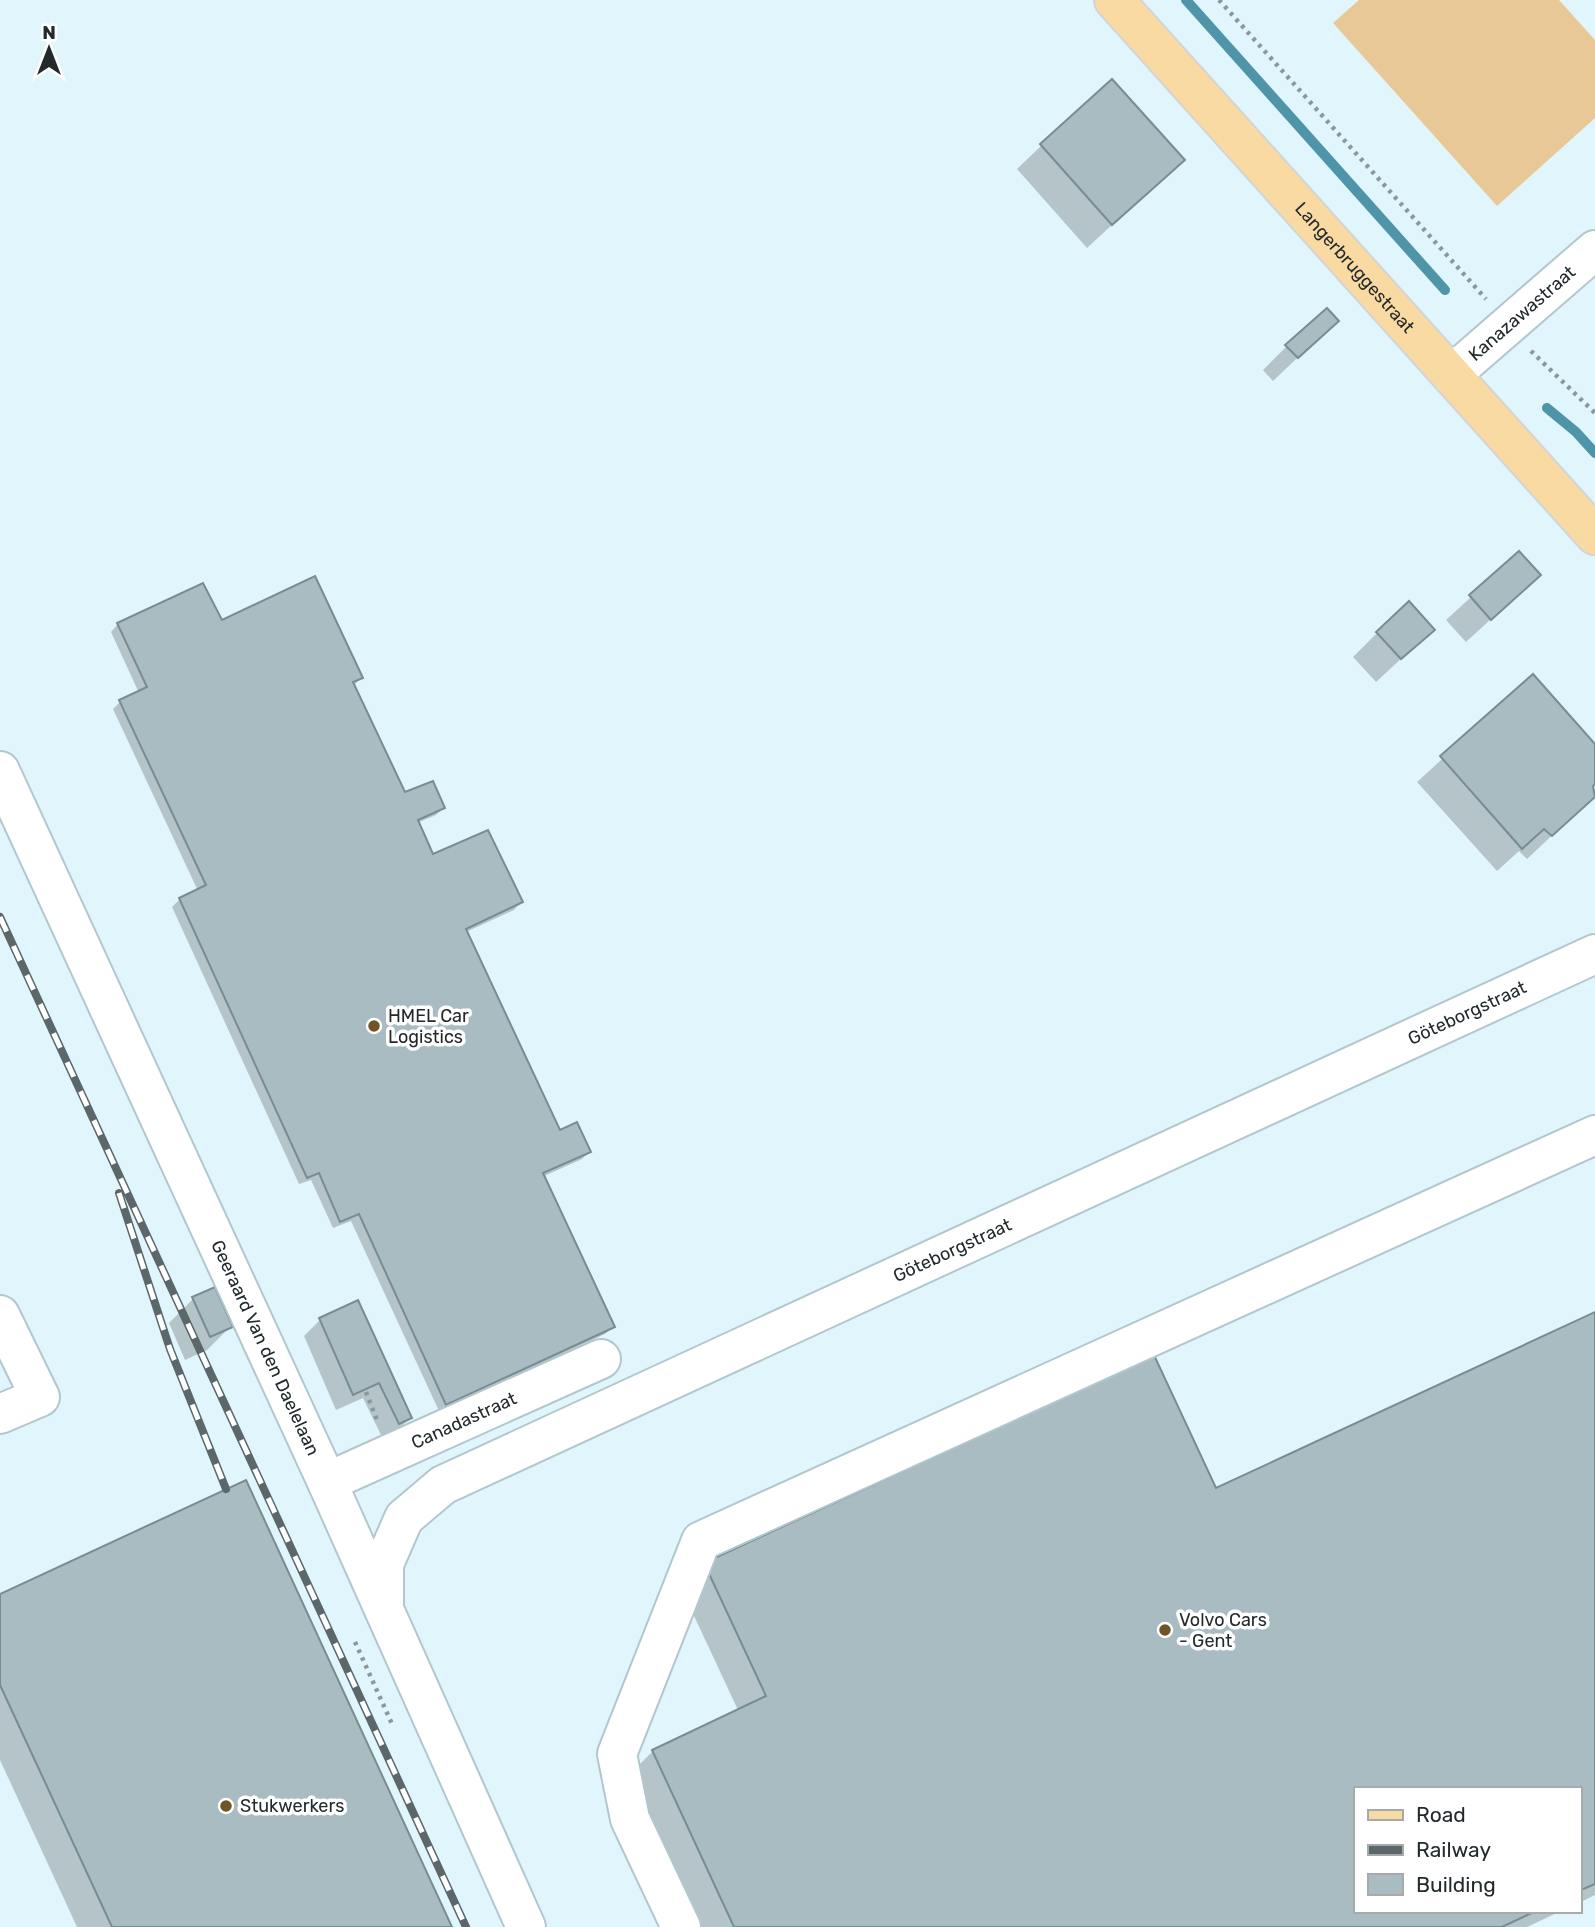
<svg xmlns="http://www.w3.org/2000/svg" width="1595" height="1927" font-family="Rubik,sans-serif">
  <rect width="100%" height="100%" fill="#e1f6fc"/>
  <!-- pitch -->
  <path fill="#e7c896" d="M1359,0H1559L1595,40V118L1497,206L1333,23Z"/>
  <!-- shadow -->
  <path fill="#0003" d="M1041,146L1182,160L1087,248L1017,169Z
    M1336,321L1273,381L1263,370L1287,346Z
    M1519,553L1539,575L1466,642L1446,620Z
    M221,622L361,678L353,686L404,795L443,808L436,815L417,823L433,856L521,902L514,910L466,932L560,1132L589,1152L582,1159L542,1177L613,1327L605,1334L439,1411L351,1221L333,1228L311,1180L299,1184L172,907L180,899L198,891L113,709L120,702L139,693L111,632L118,624Z
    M1432,630L1376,682L1353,657L1377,633Z
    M1533,676L1595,746V783L1591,787L1595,795L1527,859L1519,851L1497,871L1417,782Z
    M193,1299L231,1326L207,1350L185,1360L169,1323Z
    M357,1302L410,1418L394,1434L383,1439L363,1398L336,1410L304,1336L320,1320Z
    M1595,1314V1895L1579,1903V1789H1355V1911H1561L1527,1927H700L629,1775L653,1751L738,1710L681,1588L705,1564L1215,1490Z
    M0,1596L450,1927H77L0,1760Z"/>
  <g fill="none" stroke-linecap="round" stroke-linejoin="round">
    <!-- stream -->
    <path stroke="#4f95a9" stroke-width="10" d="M1186,0L1445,290
      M1547,408L1576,432L1595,453"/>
  </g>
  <!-- building -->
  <path fill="#a8bcc2" stroke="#788c91" stroke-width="2" d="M1112,79L1185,160L1112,225L1040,144Z
    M1327,308L1339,321L1298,358L1285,345Z
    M1519,551L1541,575L1491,620L1469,595Z
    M315,576L363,678L353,682L405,792L433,781L445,808L418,820L433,854L488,830L523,902L466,929L560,1130L577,1122L591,1152L543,1173L615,1327L446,1405L359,1214L340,1222L319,1173L307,1178L179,898L206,885L119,700L147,687L117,623L203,583L222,620Z
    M1409,601L1435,630L1401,659L1376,632Z
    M1533,674L1595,744V784L1593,786L1595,797L1552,836L1544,829L1522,849L1440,756Z
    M215,1287L233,1327L210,1337L192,1297Z
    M358,1300L412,1418L399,1424L379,1383L353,1395L319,1318Z
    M1595,1312V1884L1579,1891V1789H1355V1911H1536L1502,1927H734L652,1750L766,1696L704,1563L1154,1355L1216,1488Z
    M246,1480L452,1927H112L0,1685V1594Z"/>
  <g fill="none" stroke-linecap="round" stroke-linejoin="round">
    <!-- minor casing -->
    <g stroke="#b2c7cd" stroke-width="42">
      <g id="minor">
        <path id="s1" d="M1451,375L1595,250"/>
        <path id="s2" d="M0,771L327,1482L526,1927"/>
        <path d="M0,1315L40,1397L0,1414"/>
        <path id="s3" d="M327,1482L601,1359"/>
        <path id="s4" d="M384,1609V1564L404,1518L443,1485L1595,954"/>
        <path d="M681,1927L630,1819L617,1754L701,1541L1595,1135"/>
      </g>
    </g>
    <!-- major casing -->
    <g stroke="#d3d4d5" stroke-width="42">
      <g id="major">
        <path id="s5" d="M1114,0L1595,535"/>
      </g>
    </g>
    <!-- path -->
    <path stroke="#89989c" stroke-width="4.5" stroke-dasharray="3.5 5" stroke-linecap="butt" d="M1219,0L1486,299
      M1531,351L1595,413
      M366,1392L377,1420
      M355,1642L392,1724"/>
    <!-- minor -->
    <use href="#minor" stroke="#fff" stroke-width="38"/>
    <!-- major -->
    <use href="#major" stroke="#f9daa3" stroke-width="38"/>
    <!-- rail casing -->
    <g stroke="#5c676b" stroke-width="8">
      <path id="rail" d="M0,917L466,1927
        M119,1193L170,1349L226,1489"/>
    </g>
    <!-- rail -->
    <use href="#rail" stroke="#fff" stroke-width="5" stroke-dasharray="16" stroke-linecap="butt"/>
  </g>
  <!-- markers -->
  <g fill="#6e5426" stroke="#fff" stroke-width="2.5">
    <circle cx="374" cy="1026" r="7"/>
    <circle cx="1165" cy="1630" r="7"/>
    <circle cx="226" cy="1806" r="7"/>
  </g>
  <g text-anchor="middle" stroke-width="7" stroke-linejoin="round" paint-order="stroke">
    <!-- street labels -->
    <g font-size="18" fill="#222a2d" stroke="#fff">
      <text dy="6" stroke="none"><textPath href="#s5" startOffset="360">Langerbruggestraat</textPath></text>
      <text dy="6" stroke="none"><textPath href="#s1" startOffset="94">Kanazawastraat</textPath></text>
      <text dy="6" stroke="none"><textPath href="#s4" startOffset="1274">Göteborgstraat</textPath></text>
      <text dy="6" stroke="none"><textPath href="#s4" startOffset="707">Göteborgstraat</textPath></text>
      <text dy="6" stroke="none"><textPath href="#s2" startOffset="635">Geeraard Van den Daelelaan</textPath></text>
      <text dy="6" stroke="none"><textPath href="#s3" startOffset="150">Canadastraat</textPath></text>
    </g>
    <!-- poi labels -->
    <g font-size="18" fill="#222a2d" stroke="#fff" text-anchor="start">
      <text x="388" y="1022">HMEL Car<tspan x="388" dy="21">Logistics</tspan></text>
      <text x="1179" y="1626">Volvo Cars<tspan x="1179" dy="21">- Gent</tspan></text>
      <text x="240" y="1812">Stukwerkers</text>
    </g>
  </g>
  <!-- legend -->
  <rect x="1354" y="1787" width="228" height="126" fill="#ffffff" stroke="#a7aaab" stroke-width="2"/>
  <rect x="1368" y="1810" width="35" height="10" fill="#f9daa3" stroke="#a7aaab" stroke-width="2"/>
  <text x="1416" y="1822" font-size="21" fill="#222a2d">Road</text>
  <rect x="1368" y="1845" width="35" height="10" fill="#5c676b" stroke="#a7aaab" stroke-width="2"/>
  <text x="1416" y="1857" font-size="21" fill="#222a2d">Railway</text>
  <rect x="1368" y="1874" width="35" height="21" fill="#a8bcc2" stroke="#a7aaab" stroke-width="2"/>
  <text x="1416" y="1892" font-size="21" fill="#222a2d">Building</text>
  <!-- north arrow -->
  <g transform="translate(49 49)" stroke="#ffffff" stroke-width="5" paint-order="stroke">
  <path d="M0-5L12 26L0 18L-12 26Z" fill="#222a2d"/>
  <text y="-10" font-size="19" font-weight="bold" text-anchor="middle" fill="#222a2d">N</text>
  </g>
</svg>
